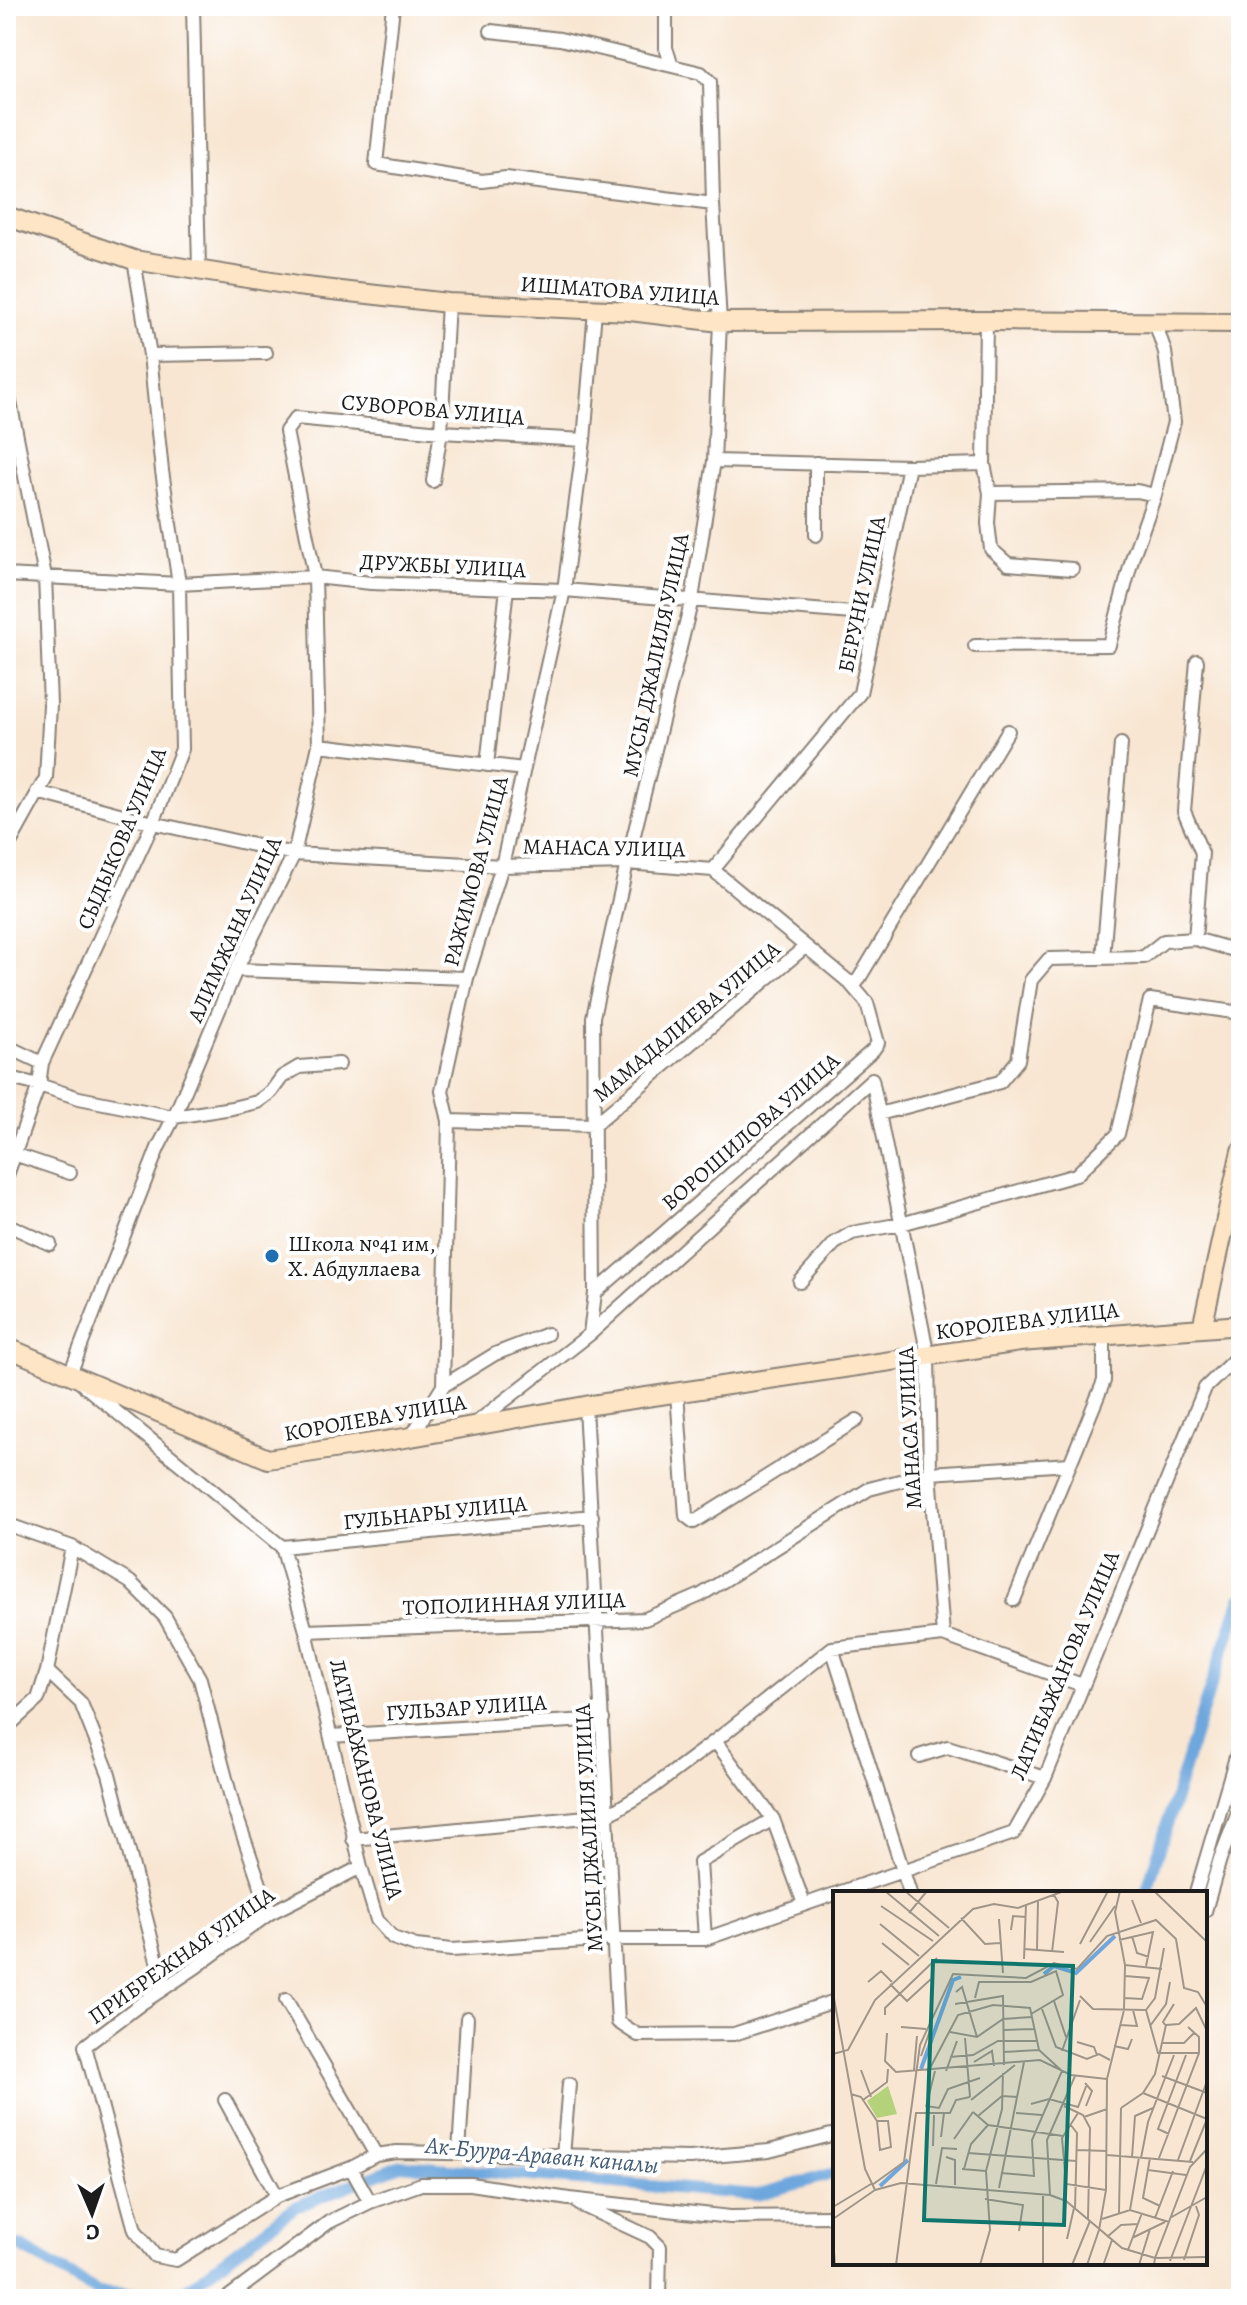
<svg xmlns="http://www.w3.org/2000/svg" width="1247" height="2305" font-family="Alegreya,serif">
  <rect width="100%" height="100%" fill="#fff"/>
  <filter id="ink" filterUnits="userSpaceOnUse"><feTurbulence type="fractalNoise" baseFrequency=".0125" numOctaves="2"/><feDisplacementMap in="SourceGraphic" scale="16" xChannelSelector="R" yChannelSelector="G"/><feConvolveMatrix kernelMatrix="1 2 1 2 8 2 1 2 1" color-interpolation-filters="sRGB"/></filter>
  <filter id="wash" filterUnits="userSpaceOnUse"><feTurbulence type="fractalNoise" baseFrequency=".006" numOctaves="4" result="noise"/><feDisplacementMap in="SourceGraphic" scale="32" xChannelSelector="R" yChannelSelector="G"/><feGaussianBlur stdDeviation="1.8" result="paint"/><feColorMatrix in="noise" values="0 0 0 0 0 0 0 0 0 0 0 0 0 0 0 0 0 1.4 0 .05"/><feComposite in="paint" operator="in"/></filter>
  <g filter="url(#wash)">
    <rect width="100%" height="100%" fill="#f8e6d2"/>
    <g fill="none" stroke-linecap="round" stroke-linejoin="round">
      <!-- canal -->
      <path stroke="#6ea7dd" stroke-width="12" d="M1146,1893L1195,1733L1241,1598
        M6,2246H20L98,2292L176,2297L295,2207L401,2165L757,2195L835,2173"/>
    </g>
  </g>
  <g filter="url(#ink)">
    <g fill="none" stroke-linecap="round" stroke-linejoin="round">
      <!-- street casing -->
      <g stroke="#8a8177" stroke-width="16">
        <path id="street" d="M193,6L199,269
          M393,6L376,164L482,181L506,178L713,204
          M491,31L560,39L672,66
          M986,321L984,464L990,493L988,523L991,549L1008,564L1072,569
          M150,355L266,353
          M6,382L45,576L50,705L46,778L6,850
          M584,440L441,432L296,418L286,431L315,577L319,745L294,854L236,970L174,1117L158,1148L70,1374L282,1547L306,1631L361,1867L377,1920L393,1938L416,1946L452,1950L614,1939H705L835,1894
          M714,461L909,466L984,464
          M433,481L441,432L448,303
          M990,493L1137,491L1155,495
          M816,535V463
          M6,575L179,584L315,577L371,583L564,590L877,615
          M975,646L1109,645L1133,556L1155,495L1174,422L1165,352L1155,322
          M319,745L524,769
          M487,765L507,588
          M37,792L153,823L294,854L502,866L627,863L713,870L849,982L867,1003L878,1043L873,1050L595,1293
          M713,870L860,693L909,466
          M1195,939L1202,853L1184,811L1197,661
          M1103,958L1121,744
          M236,970L467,978
          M849,982H857L1008,731
          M6,1046L42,1063
          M6,1077L39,1085L79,1098L174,1117L232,1108L257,1102L271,1092L282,1077L299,1067L339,1064
          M872,1079L928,1356L930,1473L943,1635
          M879,1114L1000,1082L1018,1060L1031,980L1049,959L1144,957L1164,941L1195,939L1241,952
          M449,1121L594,1125L805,947
          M14,1154L70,1173
          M6,1178L39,1085L42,1063L153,823L182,749L179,584L162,471L150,355L134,260
          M6,1224L50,1244
          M800,1282L835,1243L852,1233L901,1224L1076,1175L1118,1134L1150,1000L1241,1013
          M590,1334L595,1293L593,1017L627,863L692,599L714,461L720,322L713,204L710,82L701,73L672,66L666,48V6
          M443,1386L495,1354L547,1334
          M677,1393L686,1516L694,1522L857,1420
          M585,1406L618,2022L638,2035L734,2034L835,2001
          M476,1423L590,1334L872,1079
          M411,1437L443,1386L449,1121L442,1091L467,978L502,866L564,590L584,440L595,310
          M6,1524L72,1547L130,1582L165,1617L200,1679L234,1809L270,1913
          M282,1547L592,1516
          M1014,1600L1104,1381V1334
          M306,1631L645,1619L701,1595L869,1489L930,1473L1070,1464
          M832,1648L910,1893
          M47,1671L81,1703L109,1774L164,1988
          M6,1728L38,1699L47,1671L72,1547
          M331,1736L603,1719
          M715,1741L773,1819L804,1904
          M919,1756L948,1747L1045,1778
          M353,1839L608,1815L652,1788L715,1741L832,1648L943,1635L1082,1685
          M361,1867L270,1913L196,1967L142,2003L85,2046L135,2230L155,2256L176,2260L277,2196L351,2168L376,2155L397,2152L690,2158L769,2151L835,2134
          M838,1893L1014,1833L1045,1778L1205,1388L1241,1353
          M1196,1893L1241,1740
          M1205,1911L1220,1859L1241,1805
          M705,1939L700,1862L773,1819
          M286,2000L376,2155
          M225,2100L277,2196
          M459,2153L467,2018
          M563,2156L569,2084
          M351,2168L370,2202
          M579,2204L650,2237L660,2247L659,2299
          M6,2288L22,2299
          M226,2299L329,2222L370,2202L421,2184H471L569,2199L730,2217L835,2216"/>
      </g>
      <!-- secondary casing -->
      <g stroke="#8a8177" stroke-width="22">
        <path id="secondary" d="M6,216L134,260L297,286L448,303L630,311L720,322L986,321L1241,323
          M1202,1328L1241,1151
          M6,1347L268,1459L411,1437L585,1406L1020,1342L1241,1325"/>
      </g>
      <!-- street -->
      <use href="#street" stroke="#fff" stroke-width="12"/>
      <!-- secondary -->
      <use href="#secondary" stroke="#fde5c5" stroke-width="18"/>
    </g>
  </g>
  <!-- markers -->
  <circle fill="#1f6fb2" stroke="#fff" stroke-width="3" cx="272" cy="1256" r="8"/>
  <g text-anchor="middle" stroke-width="8" stroke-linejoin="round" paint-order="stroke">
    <!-- street labels -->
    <g font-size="22" fill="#1c1c1c" stroke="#fff">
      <text transform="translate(620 290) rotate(4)" y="8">ИШМАТОВА УЛИЦА</text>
      <text transform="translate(433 409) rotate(5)" y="8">СУВОРОВА УЛИЦА</text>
      <text transform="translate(443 565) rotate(3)" y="8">ДРУЖБЫ УЛИЦА</text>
      <text transform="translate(861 594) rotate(-78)" y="8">БЕРУНИ УЛИЦА</text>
      <text transform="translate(655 655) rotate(-78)" y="8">МУСЫ ДЖАЛИЛЯ УЛИЦА</text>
      <text transform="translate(121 838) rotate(-67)" y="8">СЫДЫКОВА УЛИЦА</text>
      <text transform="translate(604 847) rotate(1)" y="8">МАНАСА УЛИЦА</text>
      <text transform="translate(475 871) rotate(-75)" y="8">РАЖИМОВА УЛИЦА</text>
      <text transform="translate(234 929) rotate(-66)" y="8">АЛИМЖАНА УЛИЦА</text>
      <text transform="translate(686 1021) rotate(-40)" y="8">МАМАДАЛИЕВА УЛИЦА</text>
      <text transform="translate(750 1131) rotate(-41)" y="8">ВОРОШИЛОВА УЛИЦА</text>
      <text transform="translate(1027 1320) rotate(-7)" y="8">КОРОЛЕВА УЛИЦА</text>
      <text transform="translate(375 1417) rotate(-10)" y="8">КОРОЛЕВА УЛИЦА</text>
      <text transform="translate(909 1428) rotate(-93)" y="8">МАНАСА УЛИЦА</text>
      <text transform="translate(435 1512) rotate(-6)" y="8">ГУЛЬНАРЫ УЛИЦА</text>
      <text transform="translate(514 1603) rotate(-2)" y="8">ТОПОЛИННАЯ УЛИЦА</text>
      <text transform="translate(1064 1665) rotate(-67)" y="8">ЛАТИБАЖАНОВА УЛИЦА</text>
      <text transform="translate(466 1707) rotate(-4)" y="8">ГУЛЬЗАР УЛИЦА</text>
      <text transform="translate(367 1779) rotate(76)" y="8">ЛАТИБАЖАНОВА УЛИЦА</text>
      <text transform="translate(588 1828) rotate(-93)" y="8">МУСЫ ДЖАЛИЛЯ УЛИЦА</text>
      <text transform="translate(181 1955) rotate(-35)" y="8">ПРИБРЕЖНАЯ УЛИЦА</text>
    </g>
    <!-- poi labels -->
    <g font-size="22" fill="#1c1c1c" stroke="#fff" text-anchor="start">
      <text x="288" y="1251">Школа №41 им,<tspan x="288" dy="25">Х. Абдуллаева</tspan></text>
    </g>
    <!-- water labels -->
    <g font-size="24" font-style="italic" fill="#415b73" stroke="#fff">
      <text transform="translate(542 2155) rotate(5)" y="8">Ак-Буура-Араван каналы</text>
    </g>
  </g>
  <!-- overview -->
  <g transform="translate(833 1891)">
    <rect width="374" height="374" fill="#f8e6d2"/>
    <path d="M55,195L64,223L44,227L34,210Z" fill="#b3d27a"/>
    <path fill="none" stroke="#6ea7dd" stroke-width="4" d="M211,83L221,75L243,82L282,45M88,178L120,89L128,86M47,295L75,269"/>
    <path fill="none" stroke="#a09589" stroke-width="2" d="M52,0L106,45M72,0L116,37M321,0L374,51M299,9L308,32M48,15L100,50M76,22L94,0M128,27L152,53L167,52M166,28L170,82M47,33L86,65M178,39L180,25L193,26M299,45L304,62L316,66M286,49L320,41L313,75M257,51L282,15M49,52L76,74M247,53L275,0M191,58L231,61M204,58L205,9M219,61L225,11L221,4M191,68L193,13M292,74L329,78M35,91L48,80L59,91M57,93L74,110L98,88M123,101L129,96L144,146M0,102L32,278L42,299L68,292L217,304L233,310L289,357L322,367L357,276L374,258M247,105L260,118L313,119M142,107L146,91H198L223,80L230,104L198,123M291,107L309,108L316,87L292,85M221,110L233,146M122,113L170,105L171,174M209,118L223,156L254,168L266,163L277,169M313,119L325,162H366M313,119L322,107L331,57M52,124V117L104,67M287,134L304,135L300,119M317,135L333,113L337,91M333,135L330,131L341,113M68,136L93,138M171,139L201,138M117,141L144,146L170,128L199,126M54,142L52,170L63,181L207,169L238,184L274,188M132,147L137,206M244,151L261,156L264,164M328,152H351L361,142M281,155L295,158L299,148M229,160L247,109M171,161L206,159M0,163L15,159L42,109L140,18L161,13L185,17L231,0M88,165L99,134M117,166L140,164L165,150H203M141,171L159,160L161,175M28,179L38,206M81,179L84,145M113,180L124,150M95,181L125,124L160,114L197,117L206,159L229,180L199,249L201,285L168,282M329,185L374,202M252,192L259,200L253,215M310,202L374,228M18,203L28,206L44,230L47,259L58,256L55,230H44M30,209L54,191L55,178M138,209L182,174M198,213L216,208L245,216L254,193M93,215L106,217L115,198L147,187M231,215L250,224L257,237L255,328M93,216L102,180M288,217L310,202L322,183L333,134L346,133L363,117L374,140M140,221L155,234L230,245M183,222L209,224M245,222L229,247L233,293L273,299M145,225L169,205L185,206M251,226L274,218M237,233L244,242L242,318M336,243L325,238L353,164M108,246L111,222M121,248L140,221M100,255L101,224M244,259L274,260M135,262L243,270M274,264L360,271M113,266L122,269V294M299,266L302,225L320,217M308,267L315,231L341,164M317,267L310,307L327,315M326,267L366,162V146L355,136M345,269L374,190M357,270L374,228M129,278L153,280M131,278L138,253L155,234M315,279L353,284M103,293L109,257L124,258M39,294L71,271L87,154L120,83L193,87L221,72L244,78L274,45L323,29L343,48L351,97L365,101L374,116M166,297L191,171M217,304L214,249L242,185M152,308L190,314L186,340M0,316L38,293M297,319L306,266M286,322L288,217M322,327L340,280M337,327L374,306M0,328L42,299M269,328L297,319L336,331M266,339L273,299L274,188L291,119L292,74L282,21L287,0M274,346L288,334L305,333M0,347L2,374M299,347L332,331M234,348L241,317M295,359L309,322M351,369L366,324L363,315M337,370L374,274M271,372L279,349M63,374L83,222H117L123,209L137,206M147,374L157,339L153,280L169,218L170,182M210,374V303M239,374L257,330M254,374L266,339M306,374L317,338M321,374L322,367L374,366"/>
    <path fill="#0f766e" fill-opacity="0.15" stroke="#0f766e" stroke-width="4" d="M100,70L240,75L231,334L91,329Z"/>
    <rect width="374" height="374" fill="none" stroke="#1c1c1c" stroke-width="4"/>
  </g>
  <!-- margin -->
  <rect width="1247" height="2305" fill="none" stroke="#fff" stroke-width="32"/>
  <!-- north arrow -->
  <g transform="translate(92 2213) rotate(178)" stroke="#ffffff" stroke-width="6" paint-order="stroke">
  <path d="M0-6L14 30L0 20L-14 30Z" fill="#1c1c1c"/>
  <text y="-12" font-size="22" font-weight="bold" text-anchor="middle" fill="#1c1c1c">С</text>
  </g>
</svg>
